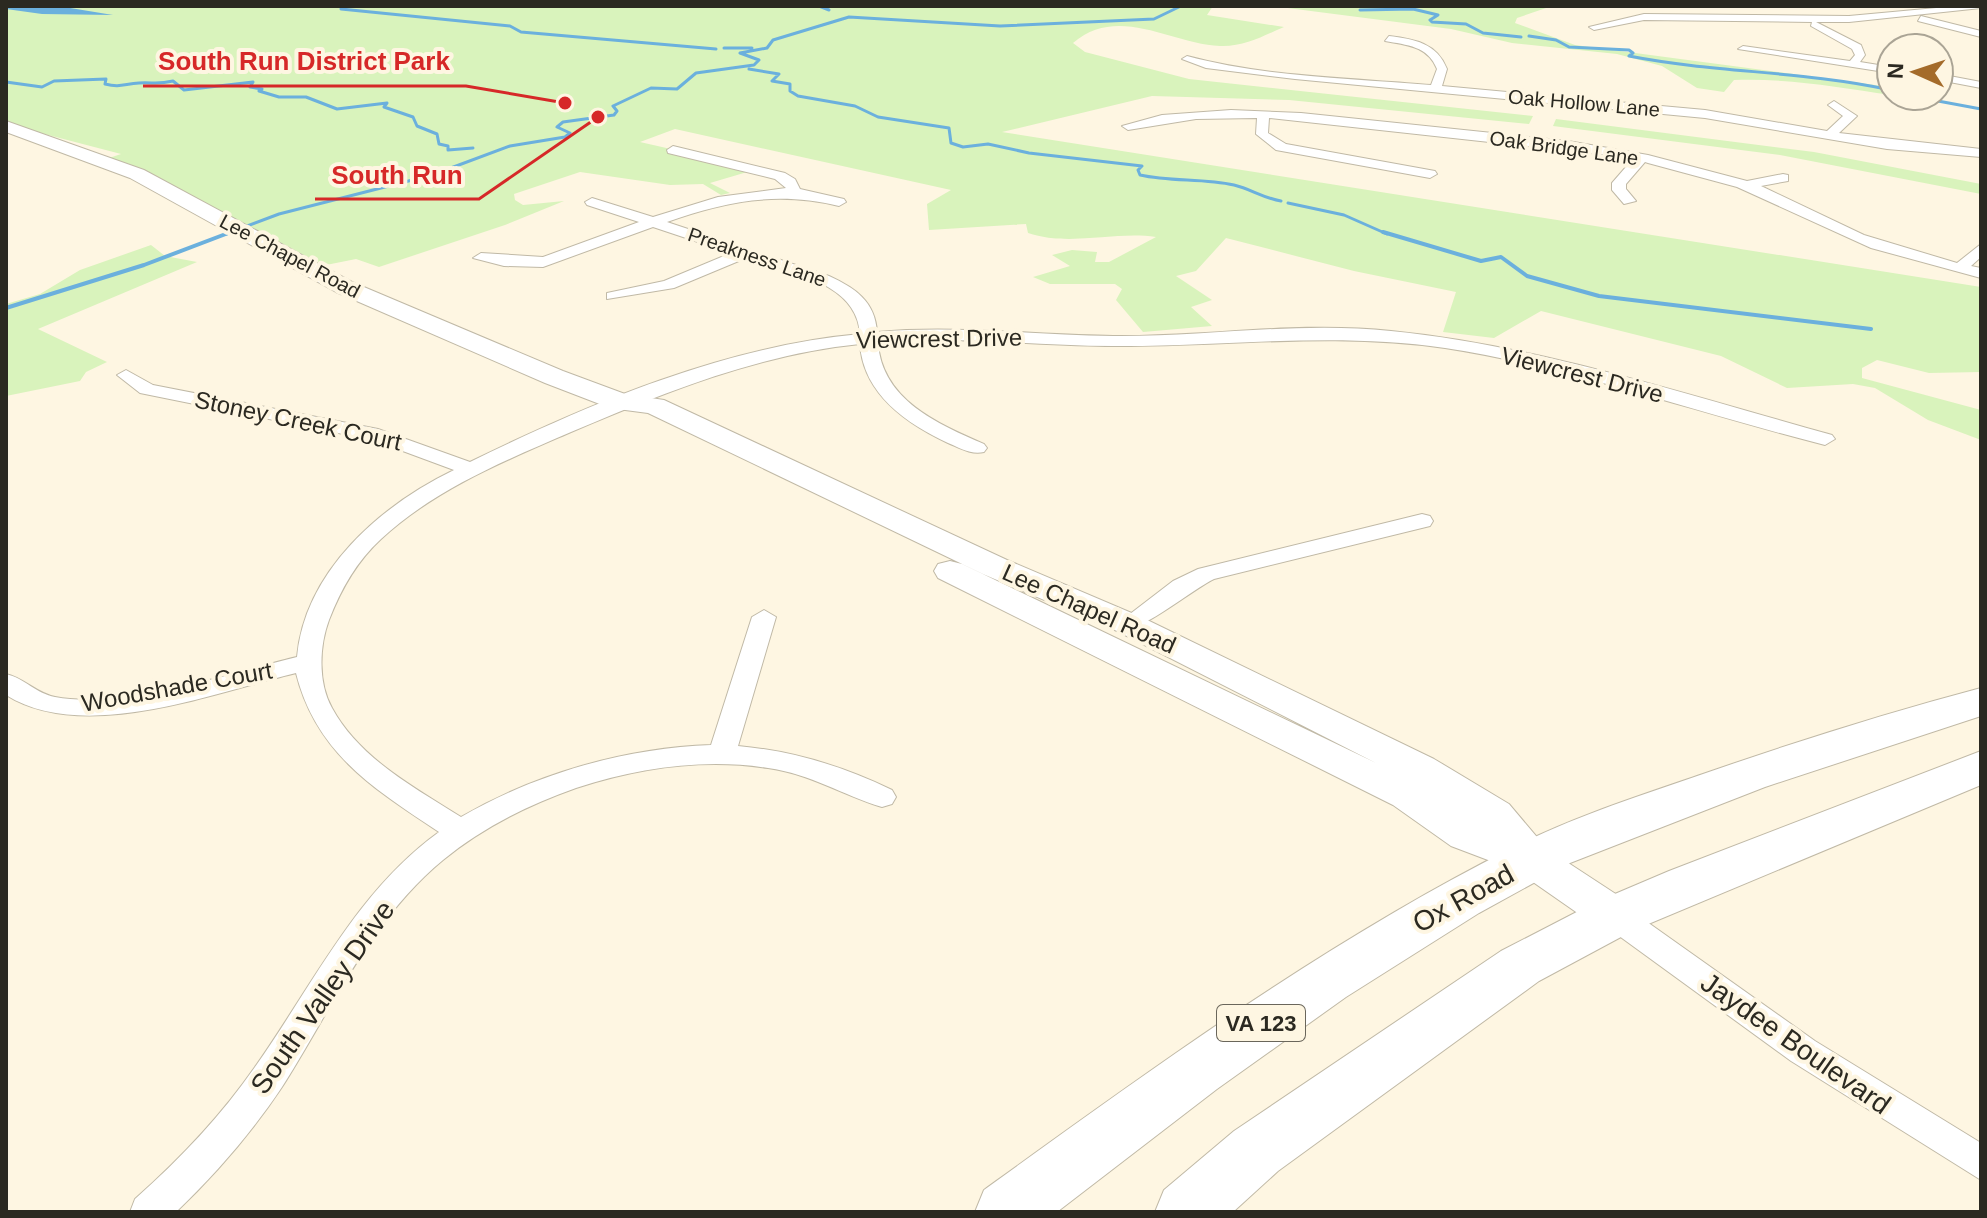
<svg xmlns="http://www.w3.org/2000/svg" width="1987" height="1218" font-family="Helvetica,sans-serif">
  <rect width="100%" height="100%" fill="#fef6e2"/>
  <!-- green -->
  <path fill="#d9f3bc" d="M6,6H1213L1207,15L1284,27C1263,36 1244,47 1220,46C1171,44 1118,4 1073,43L1085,52L1189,79L1533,116L1529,124L1289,100L1152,96L1002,132L1981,287V372L1929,373L1877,360L1862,368V378L1981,410V440L1928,420L1875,388L1853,384L1787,388L1721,356L1541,311L1494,338L1443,332L1456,292L1354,271L1226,238L1196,271L1176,276L1212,300L1191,307L1212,326L1143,332L1116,300L1122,289L1115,284H1050L1033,277L1070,266L1052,255L1072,250L1097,252L1095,262H1109L1156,237C1114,231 1069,247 1028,233L1026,224L929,230L927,204L951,190L675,129L640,142L767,171L785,181L754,170L710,183L730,193L721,195L703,184L670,185L580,172L514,194L515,200L523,205L564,201L505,225L379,267L356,259L321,266L175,187L109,158L121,154L6,124Z
    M1272,6H1540L1549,7L1517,18L1515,23L1575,45L1875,85L1891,88V95C1839,87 1787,78 1734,80L1724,92L1697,88L1662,66L1617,54L1512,43L1451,29Z
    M1556,119L1814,152L1981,184V194L1780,155L1553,126Z
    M151,245L165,256L197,262L38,329L107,362L86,372L80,381L6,396V304L40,294L80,270Z"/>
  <!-- water -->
  <path fill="#6bb0dd" d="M6,6H58L113,15L42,14L6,9Z"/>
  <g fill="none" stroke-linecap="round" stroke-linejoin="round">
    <!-- stream-far1 -->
    <path stroke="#6bb0dd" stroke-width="3" d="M819,6L829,10
      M341,9L510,26L521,32L716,49
      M1360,10L1413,9L1438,15L1430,20L1432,22L1466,24L1483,33L1521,37
      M1529,36L1556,40L1569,47L1629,50L1633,53L1629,56C1716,73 1805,71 1891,90
      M724,48H752
      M749,69L779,74L772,81L790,84V91L798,96L855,106L878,117L949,128L951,143L963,147L988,144L1029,153L1142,166L1138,170L1140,175C1171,182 1203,178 1234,185C1251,189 1263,198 1281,201
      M6,82L42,87L54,81L106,79L105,84C120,88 124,84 139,83C153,82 156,85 173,81L184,90L253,82L250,87L262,89L259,91L279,97H306L337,109L387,103L384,107L413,117L417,126L437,134L439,144L448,146V150L473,148
      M1911,96L1981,109
      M1288,203L1344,215L1387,234
      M226,234L279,214L432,175L510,146L565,137L570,133L557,127L563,122L614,115L617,111L613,106L651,88L677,89L696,73L754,65L759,60L740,53L767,48L773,40L849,17L1000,26L1154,19L1181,6"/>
    <!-- stream -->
    <path stroke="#6bb0dd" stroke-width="4" d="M1383,232L1481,261L1501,257L1527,276L1599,296L1871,329
      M6,308L144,265L231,232"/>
    <!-- minor casing -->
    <g stroke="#c0b9a6" stroke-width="2">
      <path id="minor" d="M1958,6L1981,8L1849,22H1816L1861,45L1865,55L1860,62L1891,67V73L1738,49L1743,46L1850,61L1855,55L1852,49L1811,26L1812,22L1644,20L1594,30L1589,27L1644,14L1849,16Z
        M1921,16L1981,31V37L1918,21Z
        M1389,36C1414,39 1437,43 1447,69L1442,86L1705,110L1827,131L1843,116L1828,105L1834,101L1857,116L1839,133L1981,149V157L1887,149L1705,118L1295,79L1206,68L1182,59L1187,56C1265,77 1351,78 1431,85L1437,69C1428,46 1407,45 1385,41Z
        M1939,74L1981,82V88L1939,80Z
        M1231,110L1301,113L1568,141L1648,155L1747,181L1783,174L1788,175V181L1761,186L1864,235L1957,263L1981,244V257L1971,266L1981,268V278L1871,248L1737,187L1648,163L1645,162L1626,184V189L1636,201L1624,204L1612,190V183L1632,160L1608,155L1269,118L1268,133L1286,144L1435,171L1437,174L1430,178L1276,150L1256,134L1257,118L1196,119L1128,130L1122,126L1162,115Z
        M673,146L785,173L795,179L800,189L844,199L846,202L839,206C777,191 726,201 667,222L829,276C855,288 875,301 877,332C956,325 1034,335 1113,336C1205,337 1298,321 1391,331C1541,346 1687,395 1832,435L1835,439L1825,445C1698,413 1574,368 1445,348C1333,331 1225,347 1113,346C1034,346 956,335 878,343C882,400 938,424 984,444L987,448L984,452C971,455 960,448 948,443C907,424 863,394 860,344C759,354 663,393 571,432C504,461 435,489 381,539C356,562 341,589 329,620C319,647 318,683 332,708C359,758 415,788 461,817C535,774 625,748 711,745L752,617L764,610L776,617L738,746C793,751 843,766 892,790L896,797L892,804L882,807C842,795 811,774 768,768C704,758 637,768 576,788C528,805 483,827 443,860C371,919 331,1010 282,1087C252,1132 216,1174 176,1212H130L135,1199C180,1159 221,1116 255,1067C313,985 356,892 439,832C374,789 316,753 296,673C213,693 84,744 6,695V674C24,678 37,694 55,697C123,710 230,673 297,657C305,571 380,506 454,470L373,440L140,393L117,375L126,370L153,385L378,429L470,462C590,403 726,346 860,334C857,281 787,272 746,258L674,288L607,299V293L664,281L731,253L653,227L543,267L504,266L473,258L481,253L543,257L639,222L587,205L585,202L592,198L653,217L718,197L786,188L775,179L668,153L667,150Z
        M1422,514L1430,516L1433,521L1430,526L1214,579C1191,590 1140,634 1120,629L1117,624L1173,581L1198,569Z
        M1615,904L1626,907L1815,1041L1981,1143V1180L1791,1061L1604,925L1599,916L1604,907Z"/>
    </g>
    <!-- secondary casing -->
    <g stroke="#c0b9a6" stroke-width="2">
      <path id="secondary" d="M6,121L144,170L352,282L563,371L625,394L664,400L1007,560L1141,617L1434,759L1509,804L1547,849L1631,904L1637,916L1631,928L1615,933L1599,928L1517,871L1451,846L1393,805L938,578L934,571L938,564L950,561L962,564L1376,763L1117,631L983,574L648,413L610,408L545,383L336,292L130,178L6,132Z"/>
    </g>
    <!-- trunk casing -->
    <g stroke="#c0b9a6" stroke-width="2">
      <path id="trunk" d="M1981,688V716L1765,787L1570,863L1479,913L1346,997L1217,1089L1057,1212H975L984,1190C1154,1067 1324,943 1512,848C1573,817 1639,796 1703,774C1795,742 1887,713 1981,688Z
        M1981,751V785L1634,930L1539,981L1278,1171L1233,1212H1155L1164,1190L1234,1131L1501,951L1596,902L1669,871Z"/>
    </g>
    <!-- minor -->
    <use href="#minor" fill="#fff" fill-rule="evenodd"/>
    <!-- secondary -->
    <use href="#secondary" fill="#fff" fill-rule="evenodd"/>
    <!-- trunk -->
    <use href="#trunk" fill="#fff" fill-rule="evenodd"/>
  </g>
  <g text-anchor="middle" stroke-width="8" stroke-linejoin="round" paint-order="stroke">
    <!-- far-street labels -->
    <g font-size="20" fill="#2b2921" stroke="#fef6e2">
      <text transform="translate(1584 103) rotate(5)" y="7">Oak Hollow Lane</text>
      <text transform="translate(1564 148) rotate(8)" y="7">Oak Bridge Lane</text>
      <text transform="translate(290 256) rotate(28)" y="7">Lee Chapel Road</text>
      <text transform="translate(757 257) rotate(19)" y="7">Preakness Lane</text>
    </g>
    <!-- shield labels -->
    <rect fill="#fef6e2" stroke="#6a665b" stroke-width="2" x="1217" y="1005" width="88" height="36" rx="6"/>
    <g font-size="22" font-weight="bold" fill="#2b2921">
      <text x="1261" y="1031">VA 123</text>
    </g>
    <!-- street labels -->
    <g font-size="24" fill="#2b2921" stroke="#fef6e2">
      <text transform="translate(939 339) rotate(-1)" y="8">Viewcrest Drive</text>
      <text transform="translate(1582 375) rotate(14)" y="8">Viewcrest Drive</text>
      <text transform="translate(298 421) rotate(12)" y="8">Stoney Creek Court</text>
      <text transform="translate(1089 609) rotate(24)" y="8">Lee Chapel Road</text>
      <text transform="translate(177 687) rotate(-10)" y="8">Woodshade Court</text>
    </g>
    <!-- near-street labels -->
    <g font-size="28" fill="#2b2921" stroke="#fef6e2">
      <text transform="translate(1463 898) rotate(-29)" y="10">Ox Road</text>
      <text transform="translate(322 997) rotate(-55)" y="10">South Valley Drive</text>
      <text transform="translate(1796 1043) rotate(35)" y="10">Jaydee Boulevard</text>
    </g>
  </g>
  <!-- callouts -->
  <path fill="none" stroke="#d62828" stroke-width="3" d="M565 103L466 86H143M598 117L479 199H315"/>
  <g fill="#d62828" stroke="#fef6e2" stroke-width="3">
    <circle cx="565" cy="103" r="8"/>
    <circle cx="598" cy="117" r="8"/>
  </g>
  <g font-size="26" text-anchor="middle" font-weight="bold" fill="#d62828" stroke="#fef6e2" stroke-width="8" stroke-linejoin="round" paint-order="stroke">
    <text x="304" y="70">South Run District Park</text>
    <text x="397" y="184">South Run</text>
  </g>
  <!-- border -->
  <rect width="1987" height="1218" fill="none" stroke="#2b2921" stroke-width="16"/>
  <!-- north arrow -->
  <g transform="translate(1915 72) rotate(273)"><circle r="38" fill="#fef6e2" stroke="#aaa495" stroke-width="2"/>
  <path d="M0-6L14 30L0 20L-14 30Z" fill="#a46b2a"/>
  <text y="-12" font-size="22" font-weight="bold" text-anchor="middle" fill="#2b2921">N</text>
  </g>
</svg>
